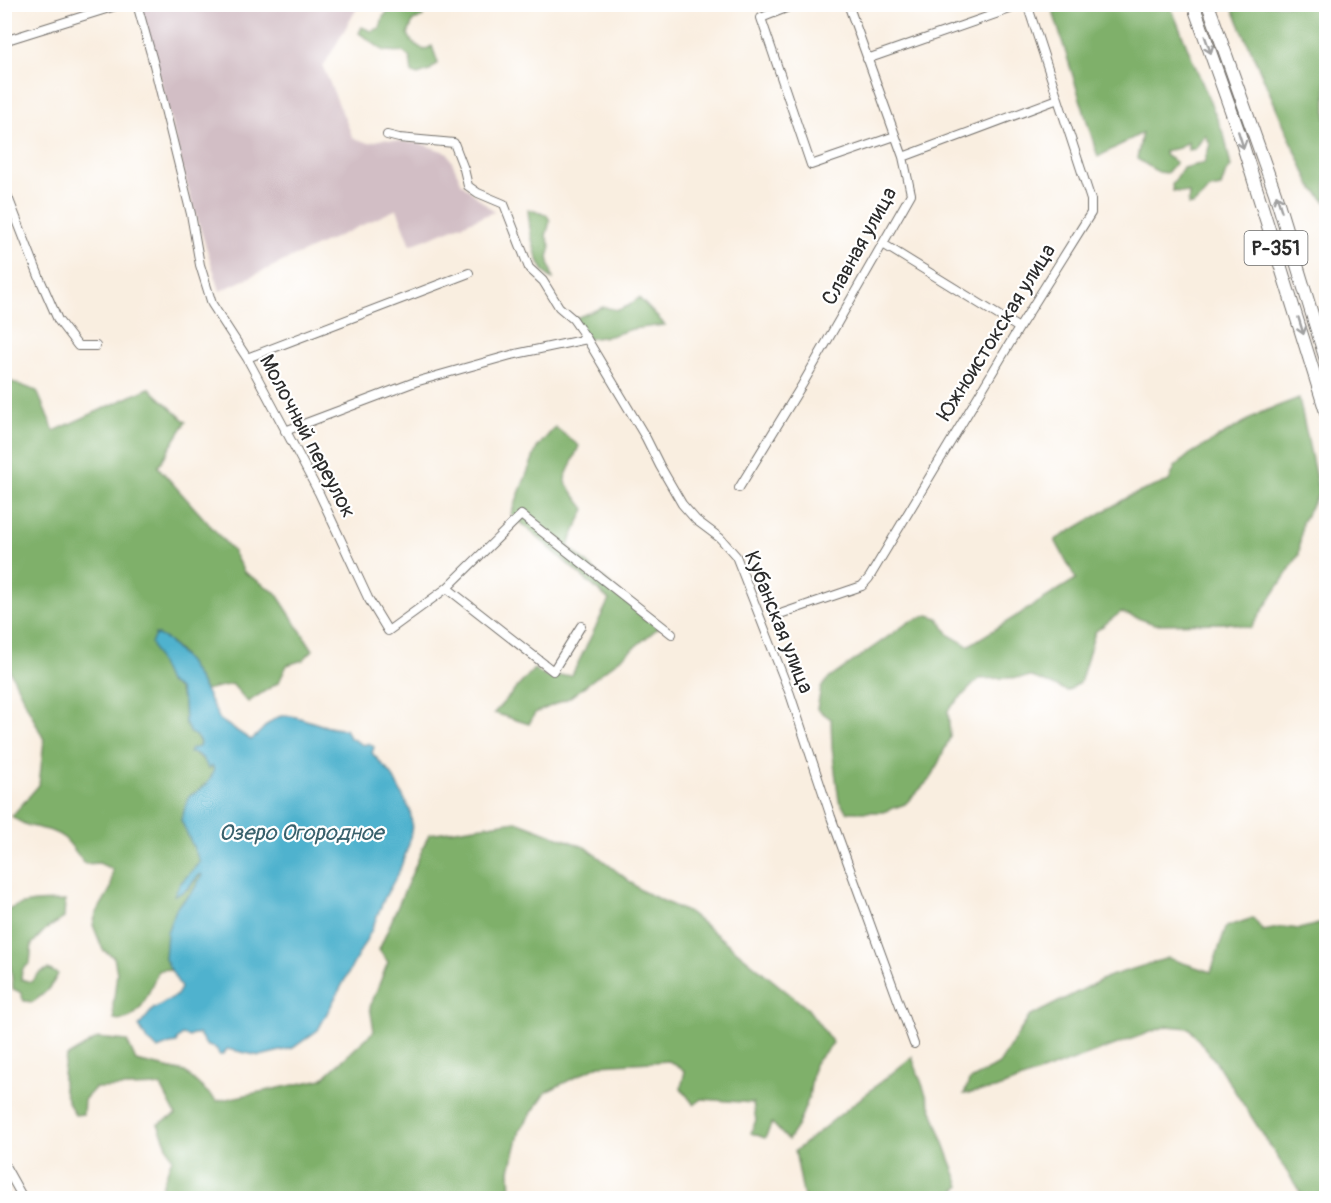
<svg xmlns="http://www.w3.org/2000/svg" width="1331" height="1203" font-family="Pangolin,sans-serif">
  <rect width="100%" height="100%" fill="#fff"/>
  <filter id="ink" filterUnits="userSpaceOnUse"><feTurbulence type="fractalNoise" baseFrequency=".0167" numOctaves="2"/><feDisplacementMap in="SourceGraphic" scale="12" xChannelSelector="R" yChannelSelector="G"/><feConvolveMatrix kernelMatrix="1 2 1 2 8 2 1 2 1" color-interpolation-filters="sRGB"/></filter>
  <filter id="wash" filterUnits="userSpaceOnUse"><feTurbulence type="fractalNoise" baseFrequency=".008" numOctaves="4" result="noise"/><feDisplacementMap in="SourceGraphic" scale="24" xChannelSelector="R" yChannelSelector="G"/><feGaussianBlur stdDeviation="1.35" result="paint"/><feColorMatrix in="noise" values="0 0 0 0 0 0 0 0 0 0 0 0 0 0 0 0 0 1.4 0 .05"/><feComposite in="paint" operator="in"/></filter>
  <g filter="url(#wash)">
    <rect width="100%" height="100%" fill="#f9eee0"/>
    <!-- industrial -->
    <path fill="#d2bec5" d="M141,5H359L323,67L353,138L369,143L383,139L422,144L448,153L462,184L494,212L411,245L397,209L220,291L189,193Z"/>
    <!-- forest -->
    <path fill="#7fb06a" stroke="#556e4a" stroke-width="1.5" d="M390,5H421L423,17L413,21L408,34L412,42L424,50L432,46L438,63L429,71L418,75L412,73L410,58L403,52L384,51L359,33L362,27L371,31L380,28L383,17L390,9Z
      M1051,5H1170L1225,138L1231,167L1226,172L1221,187L1210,189L1193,205H1188L1189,193L1173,191L1172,185L1183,168L1204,163L1210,144L1205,135L1195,149L1188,150V141L1179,148L1164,151L1166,156L1176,162L1167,173L1158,172L1137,159L1142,133L1098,157Z
      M1231,5H1326V202L1311,186Z
      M528,209L547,215L550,221L546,236L551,247L548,257L553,279C535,271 529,227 528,209Z
      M639,298L665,325L632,329L610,336L587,339L573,319L603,307L618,310L628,306Z
      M4,379L37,391L54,431L149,388L186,422L158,467L232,550L244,572L276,593L313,650L303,660L287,665L279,682L248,702L232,684L205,690C193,670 178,642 155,634L162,667L168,682L178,689L184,703L185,723L200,742L199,747L193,753L207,762L209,769L212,766L214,769C211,782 202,789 189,796L181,820L200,862L180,884L187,890L200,874L202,875L193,891L177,907L165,959L172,971L165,969L158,971C149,990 141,1025 114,1019L113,1006L117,973L114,957L103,950L93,925L96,914L111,888L112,869L99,863L85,864C78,856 72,845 64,838C48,825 27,831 12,816L39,785L44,740L9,669L6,603L11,458L5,408Z
      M1299,398L1319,493L1302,522L1299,555L1251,628L1230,623L1154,624L1121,612L1095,632L1080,683L1067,691L1032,677L979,679L948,710L950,737L932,777L905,804L883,812H847L839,801L832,748L831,719L817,709L821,688L827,680L909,622L928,615L938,618L949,635L968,646L1076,579L1055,540L1130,496L1169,481L1175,467L1190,454L1260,413Z
      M555,427L579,446L565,478L567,485L585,509L568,546L658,628L625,655L569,698L535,713L529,724L494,713L534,669L546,677L572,675L609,600L511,514L537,448Z
      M516,821L587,848L642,891L691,914L808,1009L833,1043L814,1064L809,1097L798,1125L788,1140L772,1123L765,1138L751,1133L756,1120L753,1103L702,1099L694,1105L681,1088L685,1071L669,1061L599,1065L546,1092L520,1130L510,1170L511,1198H158L172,1158L158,1124L176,1115L161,1086L95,1088L84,1100L83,1114L75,1115C62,1093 60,1082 66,1057L98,1038L127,1041L136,1061L185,1072L217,1101L322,1079L374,1031L370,1007L388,962L379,950L429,834Z
      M65,901L64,918L45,930L32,944L30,963L22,970L21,979L31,982L39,973L48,969L58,974C52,987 44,994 33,1002L24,1001L20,992L13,989L6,925L7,911C22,900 47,902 65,901Z
      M1253,918L1263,931L1283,927L1299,929L1326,922V1198H1304L1216,1062L1189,1028L1167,1026L995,1089L964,1094L969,1081L999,1064L1029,1017L1107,977L1168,958L1211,972L1226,927Z
      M912,1057L960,1186L948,1198H804L795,1151Z"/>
    <!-- water -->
    <path fill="#4fb2ce" stroke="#3d6e7c" stroke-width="1.5" d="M156,634L166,639L188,662L205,690L220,720L251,740C259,734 267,723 276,718C294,709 323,731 345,729L349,737L363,745L369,743L374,747L372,753L392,775L410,810L412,825L409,844L399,872L385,897L371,931L318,1030L293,1048L260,1056L227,1049L223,1055H219C215,1044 216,1050 206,1045L199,1034H192L190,1037L182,1035L177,1040V1043L170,1044L158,1049L147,1040L139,1026L153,1009L177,995L181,988L165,959L167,932L177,907L193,891L202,875L200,874C191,883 187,893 174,895L180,884L200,862L181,820L189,796C201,790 211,783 214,769L212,766L208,769C205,760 200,752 189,753L191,749L199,747L200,742L196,736L190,733L185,722L184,703L179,689L168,682L151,643Z"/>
  </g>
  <g filter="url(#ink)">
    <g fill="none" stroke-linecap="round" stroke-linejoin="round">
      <!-- minor casing -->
      <g stroke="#736f6a" stroke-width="10">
        <path id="minor" d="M137,4L153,61L191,214L200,265L212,304L247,358L319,493L368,598L388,631L447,588L553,671L581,626
          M796,4L761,18L811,165L895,136
          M4,41L122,4
          M867,59L1024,4
          M387,135L399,138L454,143L464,169L468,186L478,193L504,204L529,268L543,281L559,307L573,319L587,339L646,438L660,466L682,504L696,520L720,538L736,556L790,694L831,817L914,1044
          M903,157L1058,99
          M4,187L40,279L58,320L78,346H96
          M883,244L1019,328
          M247,358L469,273
          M285,431L415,382L511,355L587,339
          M739,488L802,385L911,194L903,157L848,4
          M447,588L521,515L672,634
          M783,613L862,586L869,578L1019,328L1091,213V200L1027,4
          M4,1164L23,1198"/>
      </g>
      <!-- trunk casing -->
      <g stroke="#736f6a" stroke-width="14">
        <path id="trunk" d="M1193,4L1239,133L1326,412
          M1208,4L1275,193L1326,360"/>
      </g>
      <!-- minor -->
      <use href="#minor" stroke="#fff" stroke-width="8"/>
      <!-- trunk -->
      <use href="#trunk" stroke="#fff" stroke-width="12"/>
    </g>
    <!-- one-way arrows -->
    <defs><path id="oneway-shaft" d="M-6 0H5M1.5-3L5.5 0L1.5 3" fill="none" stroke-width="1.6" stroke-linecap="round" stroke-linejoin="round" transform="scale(1.5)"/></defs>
    <g stroke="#a0a0a0">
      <use href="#oneway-shaft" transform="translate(1208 45) rotate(70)"/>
      <use href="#oneway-shaft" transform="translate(1241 140) rotate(72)"/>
      <use href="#oneway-shaft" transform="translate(1279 203) rotate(-108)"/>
      <use href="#oneway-shaft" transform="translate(1301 326) rotate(73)"/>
    </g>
  </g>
  <g text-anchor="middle" stroke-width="4.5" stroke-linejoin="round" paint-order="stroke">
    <!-- shield labels -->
    <rect fill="#fff" stroke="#6b6b6b" stroke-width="1.5" x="1244.5" y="231" width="63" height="34" rx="4.5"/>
    <g font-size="20" font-weight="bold" fill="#2b2b2b">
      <text x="1276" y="255">Р-351</text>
    </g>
    <!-- street labels -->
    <g font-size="21" fill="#2b2b2b" stroke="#fff">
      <text transform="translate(859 246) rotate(-61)" y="7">Славная улица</text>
      <text transform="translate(996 332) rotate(-58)" y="7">Южноистокская улица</text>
      <text transform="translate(308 436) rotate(62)" y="7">Молочный переулок</text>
      <text transform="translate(779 622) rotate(68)" y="7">Кубанская улица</text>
    </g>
    <!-- water labels -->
    <g font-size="22" font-style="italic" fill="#39616c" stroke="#fff">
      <text x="301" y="840">Озеро Огородное</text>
    </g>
  </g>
  <!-- margin -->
  <rect width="1331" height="1203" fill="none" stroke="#fff" stroke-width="24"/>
</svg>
